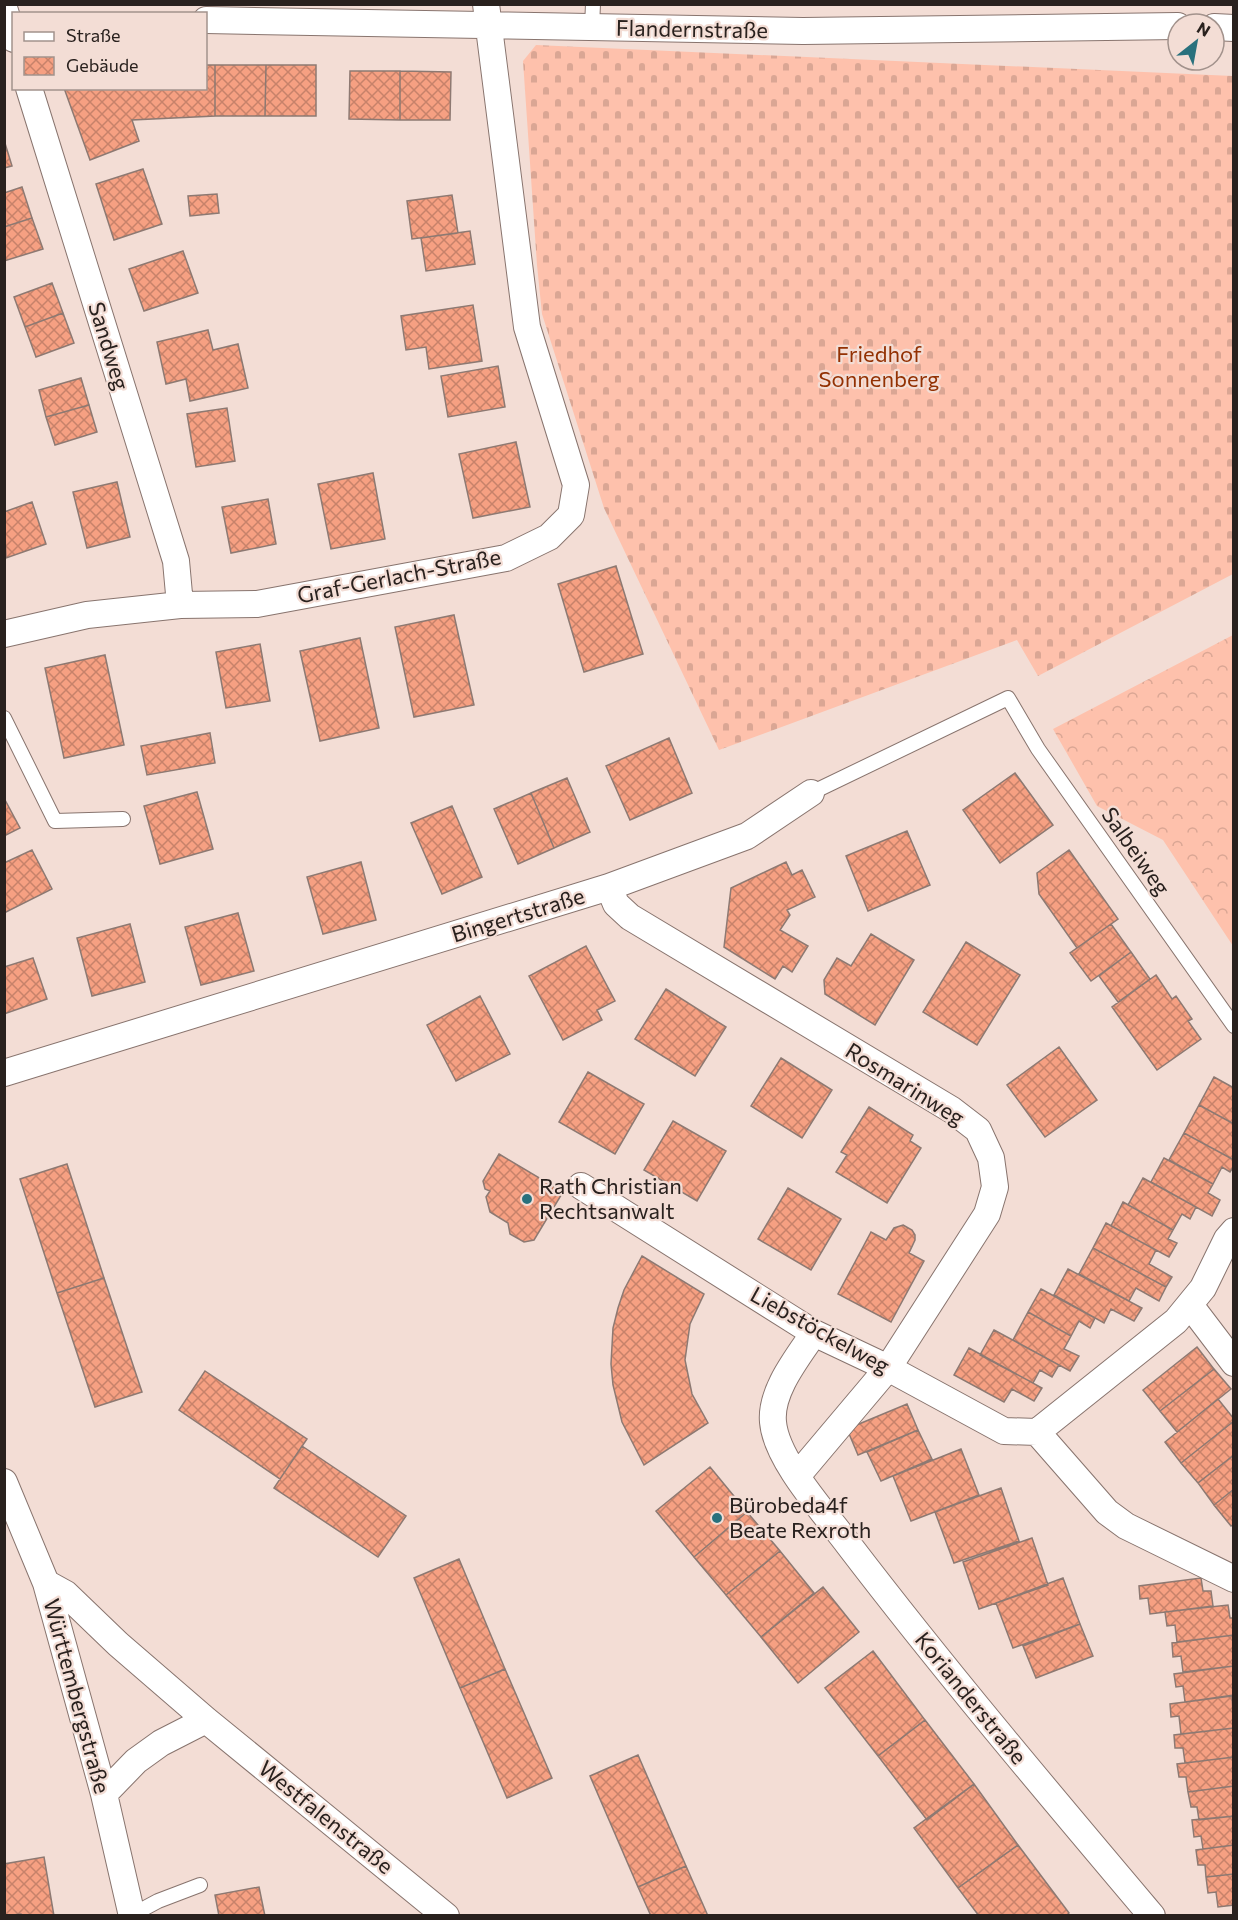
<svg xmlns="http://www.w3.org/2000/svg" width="1238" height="1920" font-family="Commissioner,sans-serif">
  <defs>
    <pattern id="forest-crowns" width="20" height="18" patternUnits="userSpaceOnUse" patternTransform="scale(1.5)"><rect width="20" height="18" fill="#fec1ac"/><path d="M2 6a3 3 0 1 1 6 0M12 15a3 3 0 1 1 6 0" fill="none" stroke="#daa694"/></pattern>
    <pattern id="cemetery-stones" width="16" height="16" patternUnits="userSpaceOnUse" patternTransform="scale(1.5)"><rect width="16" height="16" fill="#fec1ac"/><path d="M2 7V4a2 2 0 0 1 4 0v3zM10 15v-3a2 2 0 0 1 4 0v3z" fill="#daa694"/></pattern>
    <pattern id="building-cross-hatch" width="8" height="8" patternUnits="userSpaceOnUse" patternTransform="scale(1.5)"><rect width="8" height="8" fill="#f6a082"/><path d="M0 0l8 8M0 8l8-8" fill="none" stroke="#c7826a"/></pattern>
  </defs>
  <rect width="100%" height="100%" fill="#f3ddd5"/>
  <!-- forest -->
  <path fill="url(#forest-crowns)" d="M1233,635V946L1163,840L1097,806L1053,729Z"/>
  <!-- cemetery -->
  <path fill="url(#cemetery-stones)" d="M536,45L1233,76V574L1038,676L1017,640L719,750L604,508L542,314L537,265L523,61Z"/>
  <!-- building -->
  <path fill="url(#building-cross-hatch)" stroke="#8d7972" stroke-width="1.5" d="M206,65H215V116L132,120L139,141L90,160L64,88H206Z
    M215,65H266L265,116H215Z
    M266,65H316V116H265Z
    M350,71H400V120L349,119Z
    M400,71L451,72L450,120H400Z
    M4,140L12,166L4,168Z
    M143,169L162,224L114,240L96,184Z
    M22,187L32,218L4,227V193Z
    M217,194L219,213L190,216L188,196Z
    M452,195L458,233L412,239L407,201Z
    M32,218L43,249L4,261V227Z
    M470,231L475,264L426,271L421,238Z
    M183,251L198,293L144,311L129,269Z
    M52,283L63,313L25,327L14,297Z
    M473,305L482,361L429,369L426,347L406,350L401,316Z
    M63,313L74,343L36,357L25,327Z
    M208,330L213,350L238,344L248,388L190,401L186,379L166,384L157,342Z
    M498,366L505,407L448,417L441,376Z
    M81,378L89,405L46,417L39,390Z
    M89,405L97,432L55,445L46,417Z
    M227,408L235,461L196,467L187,414Z
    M516,442L530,507L473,518L459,454Z
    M373,473L385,539L331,549L318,484Z
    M117,482L130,537L87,548L73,492Z
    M268,499L276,544L231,553L222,507Z
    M32,502L46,544L6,558L4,512Z
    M616,566L643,654L584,672L558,584Z
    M454,615L474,705L414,717L395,627Z
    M360,638L379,728L320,741L300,651Z
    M260,644L270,701L226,708L216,652Z
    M105,655L124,745L64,758L45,668Z
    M210,733L215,763L147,775L141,746Z
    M669,738L692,793L630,820L606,766Z
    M1015,773L1053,825L1000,863L963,810Z
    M567,778L590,832L554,848L531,793Z
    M197,792L213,849L160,864L144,806Z
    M531,793L554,848L518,864L494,809Z
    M4,798L20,828L4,836Z
    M452,806L482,877L442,894L411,823Z
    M907,831L930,885L868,911L846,856Z
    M32,850L52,889L4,913V863Z
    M1069,850L1118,919L1077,948L1039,894L1037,873Z
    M361,862L376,920L323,934L307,877Z
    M786,862L792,875L802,870L815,897L787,910L790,915L780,930L808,946L792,972L783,966L775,979L724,947L731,888Z
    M238,913L254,971L201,985L185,927Z
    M130,924L145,982L92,996L77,938Z
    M1111,924L1131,952L1091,981L1070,953Z
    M871,934L914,960L875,1025L825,994L824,980L837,958L851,966Z
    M966,942L1020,975L977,1045L923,1012Z
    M586,946L615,1001L597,1010L602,1020L563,1040L529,976Z
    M1131,952L1150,979L1118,1002L1099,976Z
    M33,958L47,999L4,1014V967Z
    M1156,975L1172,999L1176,996L1192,1019L1188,1021L1201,1039L1157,1070L1112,1007Z
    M666,989L726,1027L695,1076L635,1039Z
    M480,996L510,1054L456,1081L427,1025Z
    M1059,1047L1097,1100L1045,1137L1007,1085Z
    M781,1058L832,1090L802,1138L751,1106Z
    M588,1072L644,1104L615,1154L559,1122Z
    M1214,1077L1234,1088V1124L1199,1105Z
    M1199,1105L1234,1124V1160L1184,1133Z
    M869,1107L913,1135L910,1141L921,1148L887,1203L836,1172L847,1155L841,1152Z
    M673,1121L726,1151L697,1201L644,1170Z
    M1184,1133L1234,1160V1166L1230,1172L1222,1167L1213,1184L1169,1160Z
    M499,1154L563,1192L534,1240L524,1242L510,1234L508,1223L490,1212L486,1197L490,1191L485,1189L483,1181Z
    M1164,1158L1213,1184L1208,1193L1220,1200L1212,1216L1151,1182Z
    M67,1164L104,1278L57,1293L20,1179Z
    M1143,1178L1196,1207L1190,1219L1182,1214L1173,1230L1128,1205Z
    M788,1188L841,1219L811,1270L758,1239Z
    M1123,1202L1173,1230L1168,1239L1177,1243L1169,1257L1111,1226Z
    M1106,1223L1156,1250L1149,1264L1172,1277L1166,1287L1093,1248Z
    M903,1225L912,1230L915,1235V1240L909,1253L924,1261L891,1322L838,1294L871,1232L886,1240L894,1228Z
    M1093,1248L1166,1287L1159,1301L1136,1288L1129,1301L1079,1274Z
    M642,1256L704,1294L690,1324L685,1360L692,1394L708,1423L644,1465L622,1422L613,1385L611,1364L613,1328L618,1308L624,1290Z
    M1068,1269L1142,1308L1134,1321L1111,1309L1104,1323L1054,1295Z
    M104,1278L142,1392L95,1407L57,1293Z
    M1041,1289L1095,1318L1090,1328L1079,1321L1071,1336L1028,1312Z
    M1028,1312L1071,1336L1064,1349L1079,1356L1070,1371L1013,1340Z
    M994,1330L1059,1365L1052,1377L1040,1370L1033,1383L980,1355Z
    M1197,1347L1214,1369L1160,1411L1143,1390Z
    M969,1348L1042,1388L1034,1401L1012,1389L1004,1402L954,1375Z
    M1214,1369L1231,1389L1177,1432L1160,1411Z
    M205,1371L307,1439L280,1479L179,1410Z
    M1218,1399L1234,1419V1421L1181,1463L1165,1442Z
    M907,1404L918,1430L858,1455L847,1429Z
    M1234,1421V1455L1198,1483L1181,1463Z
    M918,1430L932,1459L881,1481L867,1452Z
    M302,1446L406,1516L378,1557L274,1488Z
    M961,1449L979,1495L911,1521L893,1476Z
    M1234,1455V1489L1214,1505L1198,1483Z
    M710,1467L747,1512L694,1557L656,1511Z
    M1001,1488L1019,1541L954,1563L935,1512Z
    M1234,1489V1524L1231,1526L1214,1505Z
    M747,1512L780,1551L726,1595L694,1557Z
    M1032,1538L1048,1585L979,1609L963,1562Z
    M780,1551L814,1593L761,1637L726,1595Z
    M459,1559L505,1669L460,1688L414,1578Z
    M1063,1578L1080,1624L1013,1648L996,1603Z
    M1201,1578L1203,1591H1211L1213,1606L1150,1614L1148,1598L1140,1599L1139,1586Z
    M823,1587L859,1632L798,1683L761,1637Z
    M1228,1605L1230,1618H1234V1635L1177,1642L1175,1625L1167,1626L1165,1612Z
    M1080,1624L1093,1656L1036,1678L1023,1646Z
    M1234,1635V1666L1183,1672L1181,1656L1173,1657L1172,1643Z
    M873,1651L925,1720L878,1756L825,1688Z
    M1234,1666V1695L1185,1702L1183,1686L1176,1687L1174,1674Z
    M505,1669L552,1778L507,1798L460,1688Z
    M1232,1696L1234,1728L1181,1734L1179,1716L1171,1717L1170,1704Z
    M925,1720L974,1784L927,1820L878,1756Z
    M1234,1728V1757L1185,1763L1183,1748H1175L1174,1735Z
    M638,1755L686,1866L638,1887L590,1776Z
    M1234,1757V1786L1188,1792L1186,1777H1179L1177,1764Z
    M974,1784L1018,1845L958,1888L914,1828Z
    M1234,1786V1816L1199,1820L1197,1807H1191L1188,1792Z
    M1234,1816V1845L1203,1849L1201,1836L1194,1837L1192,1820Z
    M1018,1845L1069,1913L1066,1916H979L958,1888Z
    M1234,1845V1874L1206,1877L1205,1865H1198L1196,1850Z
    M44,1857L54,1916H22L21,1914L4,1916V1864Z
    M686,1866L708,1916H651L638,1887Z
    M1234,1874V1905L1218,1907L1216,1892L1208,1893L1206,1877Z
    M259,1887L265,1916H219L215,1895Z"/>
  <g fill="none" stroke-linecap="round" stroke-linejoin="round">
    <!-- service casing -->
    <g stroke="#88746e" stroke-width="16">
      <path id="service" d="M592,27L593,4
        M4,718L55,821L123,819
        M811,793L1008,698L1038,749L1234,1026
        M132,1915L158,1901L200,1885"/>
    </g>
    <!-- minor casing -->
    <g stroke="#88746e" stroke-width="28">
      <path id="minor" d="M4,8L14,39
        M206,20L803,31L1178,26
        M1214,27L1234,28
        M29,88L176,561L180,605
        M4,634L87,615L180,605L257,604L506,558L549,537L571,515L576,485L527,327L486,4
        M609,887L616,904L630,917L952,1110L978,1130L991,1158L995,1187L987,1214L888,1368L797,1476
        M4,1073L609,887L747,836L811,793
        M581,1186L814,1333L888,1368L1004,1431L1037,1432L1176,1321L1203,1288L1227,1239L1234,1231
        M1190,1305L1234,1363
        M814,1333C798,1357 770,1391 773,1422C776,1460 825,1513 848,1544C945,1671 1049,1794 1152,1916
        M1037,1432L1107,1512L1126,1526L1234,1579
        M4,1482L46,1583L104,1794L132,1916
        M46,1583L66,1594L118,1644L206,1720L446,1916
        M104,1794L136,1761L161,1743L206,1720"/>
    </g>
    <!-- service -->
    <use href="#service" stroke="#fff" stroke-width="14"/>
    <!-- minor -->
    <use href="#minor" stroke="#fff" stroke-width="26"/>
  </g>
  <!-- markers -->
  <g fill="#29717d" stroke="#f3ddd5" stroke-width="2">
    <circle cx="527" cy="1199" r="6"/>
    <circle cx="717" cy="1518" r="6"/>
  </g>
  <g text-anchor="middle" stroke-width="4.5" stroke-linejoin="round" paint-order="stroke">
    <!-- street labels -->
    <g font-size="22" fill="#29211e" stroke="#f3ddd5">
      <text transform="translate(692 29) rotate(1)" y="8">Flandernstraße</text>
      <text transform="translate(109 346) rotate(73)" y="8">Sandweg</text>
      <text transform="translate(399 576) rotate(-11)" y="8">Graf-Gerlach-Straße</text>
      <text transform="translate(1136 851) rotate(55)" y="8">Salbeiweg</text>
      <text transform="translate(518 915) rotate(-17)" y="8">Bingertstraße</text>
      <text transform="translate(905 1084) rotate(32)" y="8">Rosmarinweg</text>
      <text transform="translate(820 1330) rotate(29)" y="8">Liebstöckelweg</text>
      <text transform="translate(77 1696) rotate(75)" y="8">Württembergstraße</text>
      <text transform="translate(971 1698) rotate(51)" y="8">Korianderstraße</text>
      <text transform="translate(326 1817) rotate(39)" y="8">Westfalenstraße</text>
    </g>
    <!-- park labels -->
    <g font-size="22" fill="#933103" stroke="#f3ddd5">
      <text x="879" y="362">Friedhof<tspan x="879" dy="25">Sonnenberg</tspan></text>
    </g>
    <!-- poi labels -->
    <g font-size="22" fill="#29211e" stroke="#f3ddd5" text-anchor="start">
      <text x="539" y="1194">Rath Christian<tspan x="539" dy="25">Rechtsanwalt</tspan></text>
      <text x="729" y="1513">Bürobeda4f<tspan x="729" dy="25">Beate Rexroth</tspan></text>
    </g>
  </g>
  <!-- border -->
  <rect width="1238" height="1920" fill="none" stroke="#29211e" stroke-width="12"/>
  <!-- legend -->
  <rect x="12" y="12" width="195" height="78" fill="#f3ddd5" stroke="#a2928c" stroke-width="1.5"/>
  <rect x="24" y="32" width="30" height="9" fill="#ffffff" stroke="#a2928c" stroke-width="1.5"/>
  <text x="66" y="42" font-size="18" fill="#29211e">Straße</text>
  <rect x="24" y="57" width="30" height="18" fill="url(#building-cross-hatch)" stroke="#a2928c" stroke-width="1.5"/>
  <text x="66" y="72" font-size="18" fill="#29211e">Gebäude</text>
  <!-- north arrow -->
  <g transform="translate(1196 42) rotate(31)"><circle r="28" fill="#f3ddd5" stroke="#a2928c" stroke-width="1.5"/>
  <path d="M0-4.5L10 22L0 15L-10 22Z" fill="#29717d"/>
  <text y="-9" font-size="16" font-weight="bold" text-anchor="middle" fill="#29211e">N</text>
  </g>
</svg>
